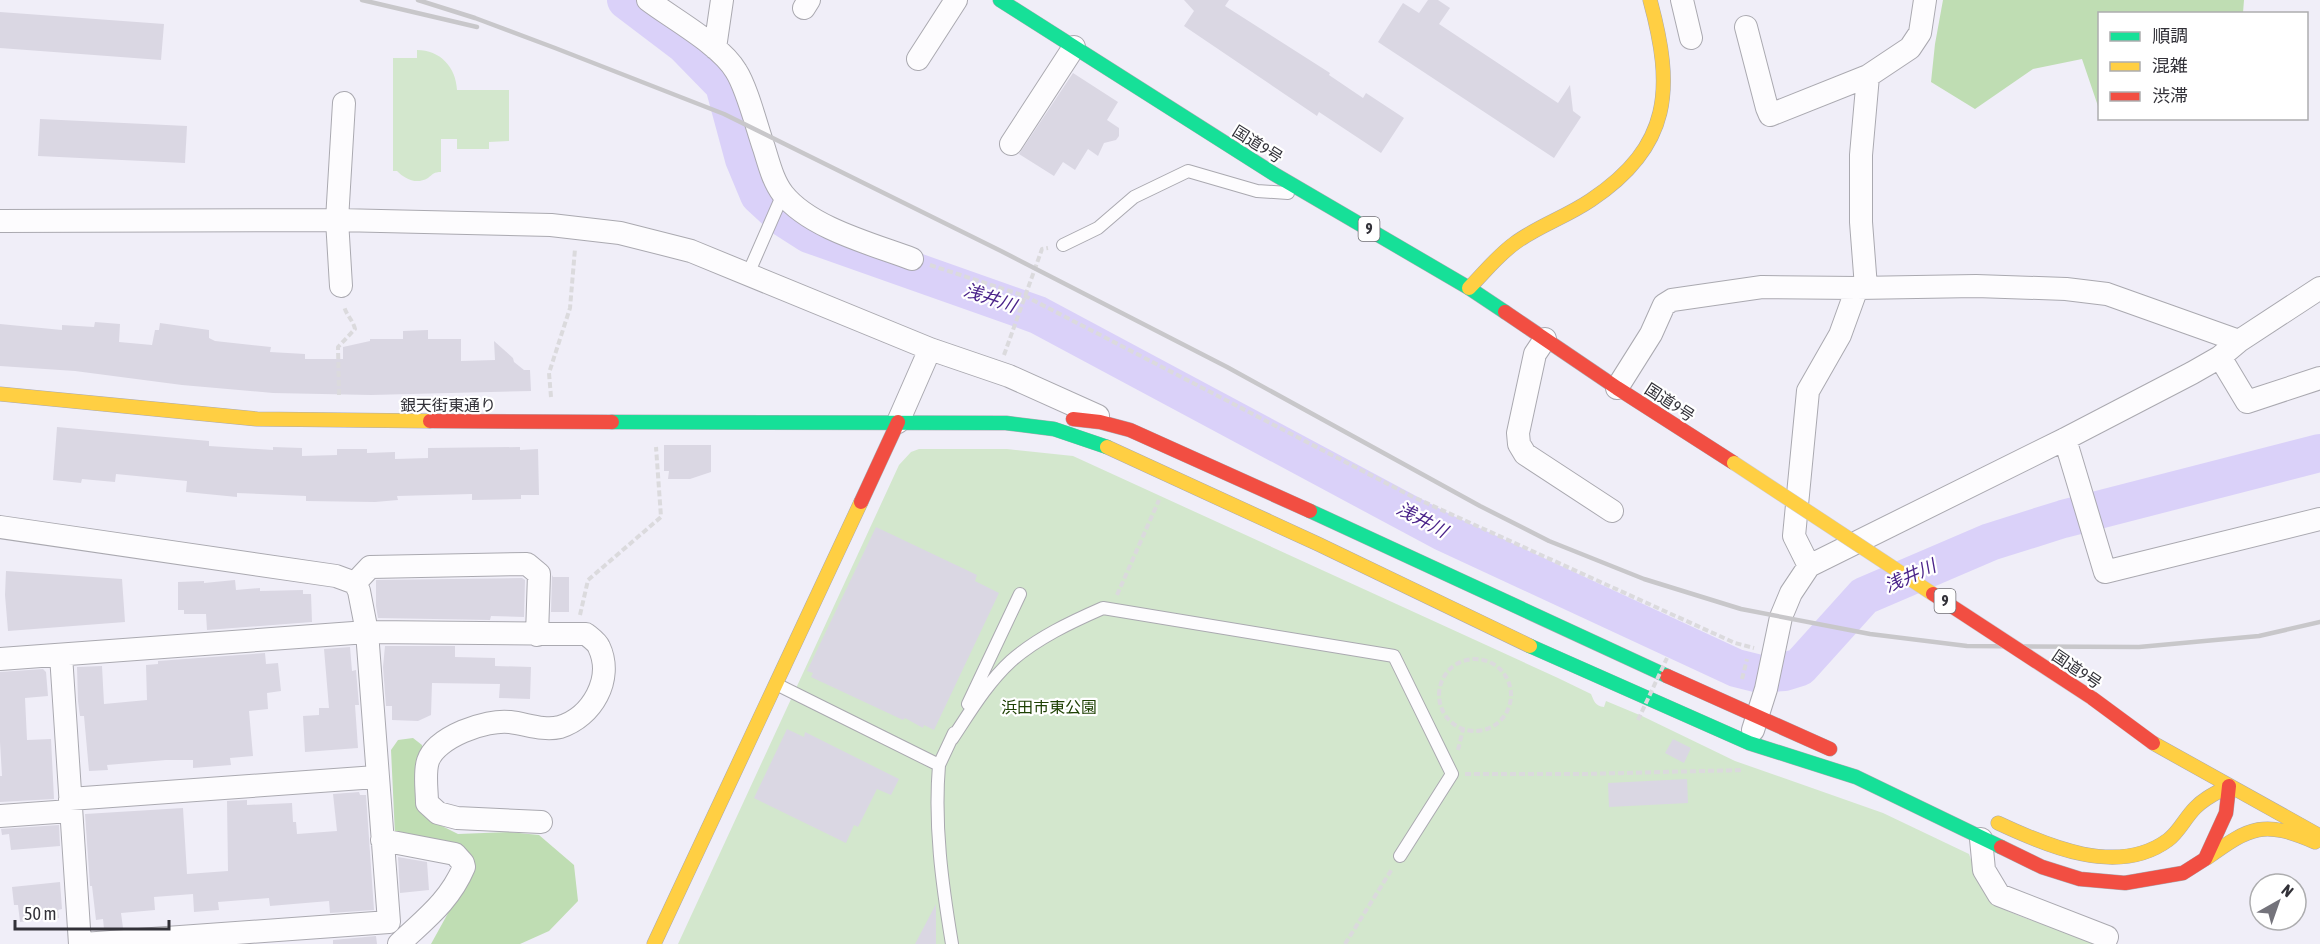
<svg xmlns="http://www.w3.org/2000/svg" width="2320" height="944" font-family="'Asap Condensed','Noto Sans JP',sans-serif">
  <rect width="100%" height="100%" fill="#f0eef8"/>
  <!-- green -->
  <path fill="#d3e7cd" d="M417,50C440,50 456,67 457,90H509V141L489,142V149H457V139H441V172C434,172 433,174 428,178C416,185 405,179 397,171H393V58H417Z
    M919,449H1007L1073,456L1558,678L1591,694C1594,701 1595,706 1604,707L1606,701L1642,716L1735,761L1883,813L1969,854C1975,871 1980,888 1992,901C2007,916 2075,934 2098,941L2097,944H678L899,465L911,452Z"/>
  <!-- forest -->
  <path fill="#bfddb3" d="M1943,0H2244L2243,13L2100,14L2099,109L2082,59L2033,69L1975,109L1931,82L1935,44Z
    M413,738L422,745L421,809L430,820L458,834L509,832L539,835L574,865L578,901L549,931L520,944H431L474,866L395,835L391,750L398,740Z"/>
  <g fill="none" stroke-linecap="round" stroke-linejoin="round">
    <!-- river -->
    <path stroke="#dad1f9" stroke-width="38" d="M626,0L684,44L724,85L744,159L759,195L784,218L809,234L1038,315L1443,532L1736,668L1760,674L1784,672L1800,667L1864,596L1990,542L2063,519L2320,453"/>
  </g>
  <!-- building -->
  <path fill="#dad7e3" d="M1184,0H1229L1225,6L1330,73L1329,75L1363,98L1366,93L1404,118L1381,153L1319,112L1317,116L1184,26L1194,11Z
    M1428,0H1438L1450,8L1439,24L1558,103L1570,85L1573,111L1581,117L1554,158L1378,42L1403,3L1419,13Z
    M0,12L164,24L161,60L0,48Z
    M1073,73L1118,102L1107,120L1119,128V136L1116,140L1104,143L1098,156L1088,149L1075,170L1063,162L1054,176L1019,154Z
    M40,119L187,126L185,163L38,156Z
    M95,322L120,324L119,342L152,345L155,330H159L160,323L209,330V338L215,341L271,347L270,352L305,354V359H343V347L370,341V339H403V331L428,330V339H461V361L495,360L494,341L513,358L514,362L524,370H530L531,391L371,395L273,393L182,385L75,371L0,366V324L62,330V325L94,327Z
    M57,427L209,441V446L273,450V447L302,448V456L337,455V449H367V453L395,452V459L428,458V448L520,447V450L538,449L539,495H521V499L472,500V494L397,496L398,500L375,502L306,501V496L237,493V497L186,492L187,481L116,474L115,482L82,479L81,483L53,480Z
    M664,445H711V472L690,479H668L669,471H664Z
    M876,527L977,575L975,581L999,593L934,730L924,725L923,728L905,718L903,720L811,677L813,673L807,671Z
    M6,571L122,579L125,622L8,631L5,595Z
    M552,575L553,577H569V612H551Z
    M522,578L525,580L524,617L491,616L490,620L378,618L376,606V580Z
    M235,580L236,590L260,588V591L303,590V594H311L312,622L207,630L206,614H184V610H178V582L204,581V583Z
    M385,646H455V657L495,658V666L531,667L530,699L499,698L500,684L432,683L431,715L418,721L392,720V706H386L383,667Z
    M350,647L352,671L356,670L359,705H355L358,748L305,752L303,716L319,715V708H329L324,649Z
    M265,653L266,664L278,663L281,691L267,693L268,709L249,711L253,756L230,758L231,765L193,768V760H166L107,765L108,770L89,771L84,716H80L78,701L77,667L102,666L104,704L147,700L146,665L158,664V661Z
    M43,669L46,672L48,696L25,698L27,740L51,739L54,799L0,802V776H2L0,742V672Z
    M787,729L804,737L805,732L899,779L891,795L877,789L858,827L854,825L846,843L754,798Z
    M1673,739L1691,748L1684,763L1665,753Z
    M1687,779L1688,803L1609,807L1608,783Z
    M359,792L360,795H366L374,910L330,913L329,901L270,906L269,898L218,902L219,910L194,912L193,894L154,897L155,910L121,913L123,928L104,929L103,919L96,920L92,886H90L85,814L183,808L187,874L228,871L227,801L247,800V805L292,803L293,822H296L297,834L337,831L333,794Z
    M59,825L60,846L11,850L9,834L2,835L1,829Z
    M398,857L427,862L429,890L400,893Z
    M60,882L62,909L58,910L59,918L20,922L18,905H14L12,887Z
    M936,904V944H915Z
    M376,936L377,944H333V940Z"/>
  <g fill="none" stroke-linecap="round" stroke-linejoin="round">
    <!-- lane casing -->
    <g stroke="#aaa9b0" stroke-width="14">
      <path id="lane" d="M1063,245L1098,228L1134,197L1188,171L1257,191L1288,193
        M748,274L783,194
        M778,685L939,765C934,825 942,884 952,944
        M968,704L1020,594
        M952,739C970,712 987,683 1011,661C1037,638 1071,622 1103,608L1394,656L1452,774L1400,856
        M939,765L954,733"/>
    </g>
    <!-- street casing -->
    <g stroke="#aaa9b0" stroke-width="24">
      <path id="street" d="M648,0C673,19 721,45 736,71C747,88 757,128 764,148C769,164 773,181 783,194C810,228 872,244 912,259
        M1682,0L1691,38
        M804,8L809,0
        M1746,27L1767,108L1770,115L1868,76L1910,48L1920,33L1925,0
        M715,48L722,0
        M918,59L956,0
        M1011,144L1074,47
        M0,221L338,220L551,225L620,233L691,251L930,349L1009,376L1098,416
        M341,286L337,220L344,103
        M1866,287L1861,222V155L1868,76
        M1545,339L1535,354L1518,433L1519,444L1525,454L1612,511
        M2220,357L2247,402L2320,378
        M1617,388L1651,334L1664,305L1672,300L1762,287L1857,288
        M898,422L930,349
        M2065,439L2105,572L2320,519
        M0,527L336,576L355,583L359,591L367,632L389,922L83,944
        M1809,566L1794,536L1808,391L1840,335L1857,288L1976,286L2066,289L2107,294L2239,341
        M355,583L370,567L527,564L539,574L537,635
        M61,655L80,944
        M0,659L367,632L586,634C591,638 597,642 599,647C614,679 592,717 560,727C543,731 527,724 510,722C486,719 436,737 428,761C424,773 427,790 427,803L438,813L457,818L541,822
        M1753,730L1766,689L1781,617L1791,593L1809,566L2065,439L2192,373L2220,357L2239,341L2320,288
        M70,799L376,777
        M0,816L70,811
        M1981,839L1984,870L1999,895L2107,937L2104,944
        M382,840L455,854L463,863L464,867C449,902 425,919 399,944"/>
    </g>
    <!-- fast casing -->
    <g stroke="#aaa9b0" stroke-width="15">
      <path id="fast" d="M1000,0L1274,174L1469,288L1505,312
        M612,422L1006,423L1054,429L1107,447
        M1310,511L1667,676
        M1530,646L1749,743L1856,777L2001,847"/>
    </g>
    <!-- slow casing -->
    <g stroke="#aaa9b0" stroke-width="15">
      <path id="slow" d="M1469,288C1484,273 1497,256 1515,243C1538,226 1566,217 1591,200C1672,146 1674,88 1650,0
        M0,394L257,419L430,421
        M1107,447L1318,544L1530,646
        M2153,743L2320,836
        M1998,823C2047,846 2118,877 2168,840C2179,832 2185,818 2195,808C2204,798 2216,793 2229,786
        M2207,858C2251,826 2264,820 2315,842
        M654,944L861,502"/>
    </g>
    <!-- jam casing -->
    <g stroke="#aaa9b0" stroke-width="15">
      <path id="jam" d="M1505,312L1617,388L1734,463
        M1073,419L1100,422L1130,430L1310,511
        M430,421L612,422
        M861,502L898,422
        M1667,676L1830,749
        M2001,847L2042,867L2080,879L2125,883L2183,873L2205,859L2226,813L2229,786"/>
    </g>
    <!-- path -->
    <path stroke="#dbdadd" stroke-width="4" stroke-dasharray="6 3" stroke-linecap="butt" d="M930,265L1025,296L1411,496L1735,643L1754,648
      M1004,355L1042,249L1048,248
      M339,395L338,347L355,329C353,320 346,315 344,306
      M551,397L549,373L570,308L575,249
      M1117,595L1159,500
      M580,615L588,580L661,517L656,447
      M1439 695a36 36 0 1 1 72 0a36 36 0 1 1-72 0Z
      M1742,679L1747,659
      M1458,750L1463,729
      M1465,774H1584L1742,770
      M1345,944L1392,869"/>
    <!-- lane -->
    <use href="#lane" stroke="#fdfcfe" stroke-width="12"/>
    <!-- street -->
    <use href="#street" stroke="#fdfcfe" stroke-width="22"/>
    <!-- fast -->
    <use href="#fast" stroke="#16e098" stroke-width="14"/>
    <!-- slow -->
    <use href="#slow" stroke="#ffcf43" stroke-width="14"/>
    <!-- jam -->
    <use href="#jam" stroke="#f24e42" stroke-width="14"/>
    <!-- rail -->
    <path stroke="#c8c7ca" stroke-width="4.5" d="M362,0L477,27
      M418,0L475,18L555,48L724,114L1001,251L1227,367L1480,506L1549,541L1644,579L1741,609L1870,634L1967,646L2139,647L2259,636L2320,622"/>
    <!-- slow-bridge casing -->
    <g stroke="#cccbd1" stroke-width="15" stroke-linecap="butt">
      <path id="slow-bridge" d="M1734,463L1933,594"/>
    </g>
    <!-- jam-bridge casing -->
    <g stroke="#cccbd1" stroke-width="15" stroke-linecap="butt">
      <path id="jam-bridge" d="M1933,594L2092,698L2153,743"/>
    </g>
    <!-- path-bridge -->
    <path stroke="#dbdadd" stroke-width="4" stroke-dasharray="6 3" stroke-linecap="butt" d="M1638,720L1667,658"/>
    <!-- slow-bridge -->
    <use href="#slow-bridge" stroke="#ffcf43" stroke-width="14"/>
    <!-- jam-bridge -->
    <use href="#jam-bridge" stroke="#f24e42" stroke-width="14"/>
  </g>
  <g text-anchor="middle" stroke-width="4.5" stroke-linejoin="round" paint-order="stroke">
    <!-- shield labels -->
    <g fill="#fff" stroke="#706f74" stroke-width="1.5">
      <rect x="1358.5" y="217" width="21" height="24" rx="4.5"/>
      <rect x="1934.5" y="589" width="21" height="24" rx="4.5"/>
    </g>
    <g font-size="15" font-weight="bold" fill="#323138">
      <text x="1369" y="234">9</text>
      <text x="1945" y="606">9</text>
    </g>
    <!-- street labels -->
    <g font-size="16" fill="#323138" stroke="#fff">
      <text transform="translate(1258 144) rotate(32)" y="6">国道9号</text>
      <text transform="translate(1670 402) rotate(33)" y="6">国道9号</text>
      <text x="448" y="411">銀天街東通り</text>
      <text transform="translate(2077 669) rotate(34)" y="6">国道9号</text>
    </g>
    <!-- park labels -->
    <g font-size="16" fill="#1f4104" stroke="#fff">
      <text x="1049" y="713">浜田市東公園</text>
    </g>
    <!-- water labels -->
    <g font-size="18" font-style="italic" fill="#4b248a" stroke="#fff">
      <text transform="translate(990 298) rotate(19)" y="6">浅井川</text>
      <text transform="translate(1422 520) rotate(28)" y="6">浅井川</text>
      <text transform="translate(1910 576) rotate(-24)" y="6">浅井川</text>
    </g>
  </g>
  <!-- legend -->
  <rect x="2098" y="12" width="210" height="108" fill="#ffffff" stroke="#adadaf" stroke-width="1.5"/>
  <rect x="2110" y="32" width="30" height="9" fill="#16e098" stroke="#adadaf" stroke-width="1.5"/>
  <text x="2152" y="42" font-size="18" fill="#323138">順調</text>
  <rect x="2110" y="62" width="30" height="9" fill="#ffcf43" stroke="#adadaf" stroke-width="1.5"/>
  <text x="2152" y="72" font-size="18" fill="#323138">混雑</text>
  <rect x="2110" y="92" width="30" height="9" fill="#f24e42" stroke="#adadaf" stroke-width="1.5"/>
  <text x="2152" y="102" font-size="18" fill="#323138">渋滞</text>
  <!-- north arrow -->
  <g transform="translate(2278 902) rotate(40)"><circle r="28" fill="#ffffff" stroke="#adadaf" stroke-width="1.5"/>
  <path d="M0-4.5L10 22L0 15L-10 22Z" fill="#74737b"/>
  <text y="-9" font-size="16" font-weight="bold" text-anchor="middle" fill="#323138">N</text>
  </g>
  <!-- scale -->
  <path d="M15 920v9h154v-9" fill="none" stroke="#323138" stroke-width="3"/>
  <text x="24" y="920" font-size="18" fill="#323138" stroke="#ffffff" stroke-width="4.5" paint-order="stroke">50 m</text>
</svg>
